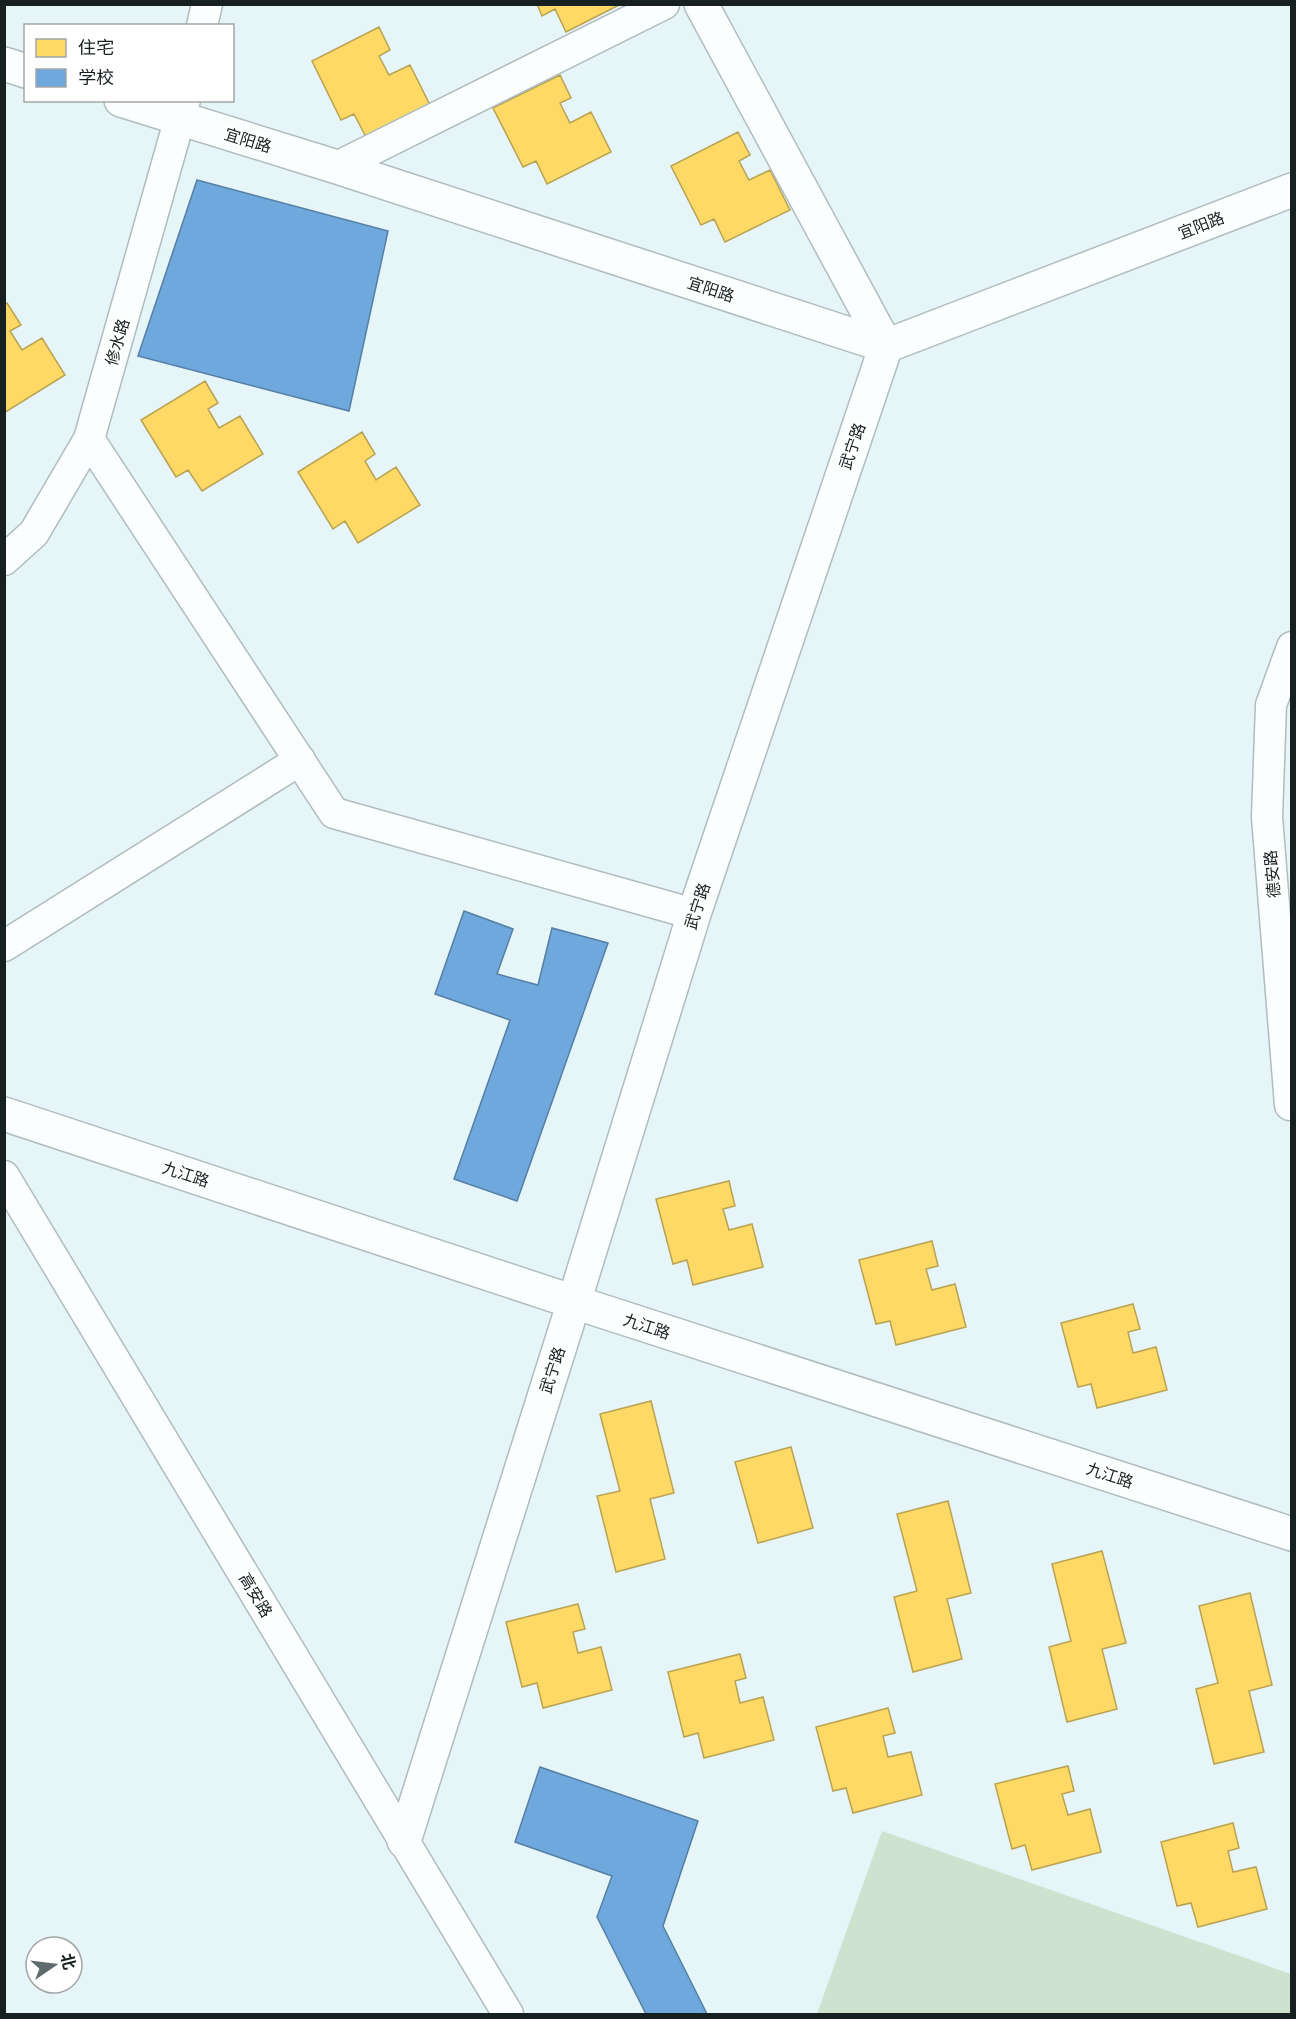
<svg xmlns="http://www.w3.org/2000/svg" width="1296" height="2019" font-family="Roboto,'Noto Sans SC',sans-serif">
  <rect width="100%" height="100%" fill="#e6f5f7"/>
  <!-- green -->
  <path fill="#cfe2d0" d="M882,1831L1291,1974V2014H817Z"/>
  <!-- homes -->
  <path fill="#ffd966" stroke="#b9a251" stroke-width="1.5" d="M537,4H621L566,32L555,9L542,16Z
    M379,27L390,50L379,56L389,75L410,65L430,105L366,137L354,114L341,120L312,61Z
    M560,75L571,98L560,103L570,123L591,112L611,152L547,184L536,161L523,167L493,108Z
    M738,132L750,155L739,161L749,180L770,170L790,210L725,242L714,219L701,225L671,166Z
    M7,303L21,325L10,331L22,350L42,338L65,375L4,413V305Z
    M205,381L218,403L208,409L219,428L240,416L263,454L202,491L188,470L176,477L141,420Z
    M362,432L375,454L365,461L376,480L396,467L420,505L358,543L345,521L333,529L298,472Z
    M729,1181L735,1206L723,1209L729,1230L752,1224L763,1267L693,1285L687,1260L673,1264L656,1199Z
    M932,1241L938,1266L926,1269L932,1290L955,1284L966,1327L896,1345L890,1321L876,1324L859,1260Z
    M1133,1304L1140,1329L1128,1332L1133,1353L1156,1347L1167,1390L1097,1408L1091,1384L1078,1387L1061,1323Z
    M651,1401L674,1493L650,1499L665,1559L616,1572L597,1496L620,1491L600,1414Z
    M791,1447L813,1528L758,1543L735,1462Z
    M948,1501L971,1593L947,1599L962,1659L913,1672L894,1597L917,1591L897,1514Z
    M1102,1551L1126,1643L1102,1649L1117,1709L1067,1722L1049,1647L1071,1641L1052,1564Z
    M1250,1593L1272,1685L1249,1691L1264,1752L1214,1764L1196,1689L1218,1683L1199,1606Z
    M578,1604L585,1629L573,1632L578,1653L601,1647L612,1690L543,1708L537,1683L522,1687L506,1622Z
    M740,1654L746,1678L735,1681L740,1703L763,1697L774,1740L704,1758L698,1733L684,1737L668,1672Z
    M888,1708L895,1733L883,1736L888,1757L911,1752L922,1795L853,1813L846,1788L833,1791L816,1727Z
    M1068,1766L1074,1791L1062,1794L1068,1815L1090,1809L1101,1852L1032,1870L1025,1845L1012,1849L995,1784Z
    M1233,1823L1239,1848L1228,1851L1233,1872L1256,1867L1267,1909L1198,1927L1191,1903L1177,1906L1161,1842Z"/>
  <!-- schools -->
  <path fill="#6fa8dc" stroke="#557fa4" stroke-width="1.5" d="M197,180L388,231L349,411L138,356Z
    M464,911L513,929L497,974L538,985L552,928L608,943L517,1201L454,1179L510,1020L435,994Z
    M540,1767L698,1821L663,1926L707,2014H646L597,1917L612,1876L515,1842Z"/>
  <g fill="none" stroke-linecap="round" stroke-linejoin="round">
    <!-- street casing -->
    <g stroke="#b0bcbd" stroke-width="33">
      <path id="street" d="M202,26L207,4
        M337,167L664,4
        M89,439L334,813L694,914
        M4,560L34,533L89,439L185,100
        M4,946L300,760
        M1290,1105L1267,817L1271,705L1292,647
        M4,1176L508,2014"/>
    </g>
    <!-- secondary casing -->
    <g stroke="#b0bcbd" stroke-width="36">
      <path id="secondary" d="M4,64L26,71
        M121,100L337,167L886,346L1292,190
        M4,1114L574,1302L1292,1534
        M404,1841L574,1302L694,914L886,346L701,4"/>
    </g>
    <!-- street -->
    <use href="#street" stroke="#fbfefe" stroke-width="30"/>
    <!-- secondary -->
    <use href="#secondary" stroke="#fbfefe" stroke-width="33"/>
  </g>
  <g text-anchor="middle" stroke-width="6" stroke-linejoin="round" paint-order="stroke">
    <!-- street labels -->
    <g font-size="16" fill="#172021" stroke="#fff">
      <text transform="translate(248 140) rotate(17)" y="6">宜阳路</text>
      <text transform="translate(1201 225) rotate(-21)" y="6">宜阳路</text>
      <text transform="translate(711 289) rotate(18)" y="6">宜阳路</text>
      <text transform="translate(117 342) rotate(-74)" y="6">修水路</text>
      <text transform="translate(852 446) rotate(-71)" y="6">武宁路</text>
      <text transform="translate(1272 874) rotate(-95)" y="6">德安路</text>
      <text transform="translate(697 906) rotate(-72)" y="6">武宁路</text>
      <text transform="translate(186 1174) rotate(18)" y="6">九江路</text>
      <text transform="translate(647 1326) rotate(18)" y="6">九江路</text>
      <text transform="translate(552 1370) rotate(-72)" y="6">武宁路</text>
      <text transform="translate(1110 1475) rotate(18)" y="6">九江路</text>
      <text transform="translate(256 1595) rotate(59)" y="6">高安路</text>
    </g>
  </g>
  <!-- border -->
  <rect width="1296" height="2019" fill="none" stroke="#172021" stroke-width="12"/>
  <!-- legend -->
  <rect x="24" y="24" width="210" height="78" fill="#ffffff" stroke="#a2a6a6" stroke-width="1.5"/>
  <rect x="36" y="39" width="30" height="18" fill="#ffd966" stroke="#a2a6a6" stroke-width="1.5"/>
  <text x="78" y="54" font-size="18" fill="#172021">住宅</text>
  <rect x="36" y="69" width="30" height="18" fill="#6fa8dc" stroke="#a2a6a6" stroke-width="1.5"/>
  <text x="78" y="84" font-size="18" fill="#172021">学校</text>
  <!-- north arrow -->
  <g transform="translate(54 1965) rotate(76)"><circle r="28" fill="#ffffff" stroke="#a2a6a6" stroke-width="1.5"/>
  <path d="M0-4.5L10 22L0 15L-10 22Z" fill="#5f6b6c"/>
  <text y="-9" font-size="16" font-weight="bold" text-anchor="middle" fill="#172021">北</text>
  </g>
</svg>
